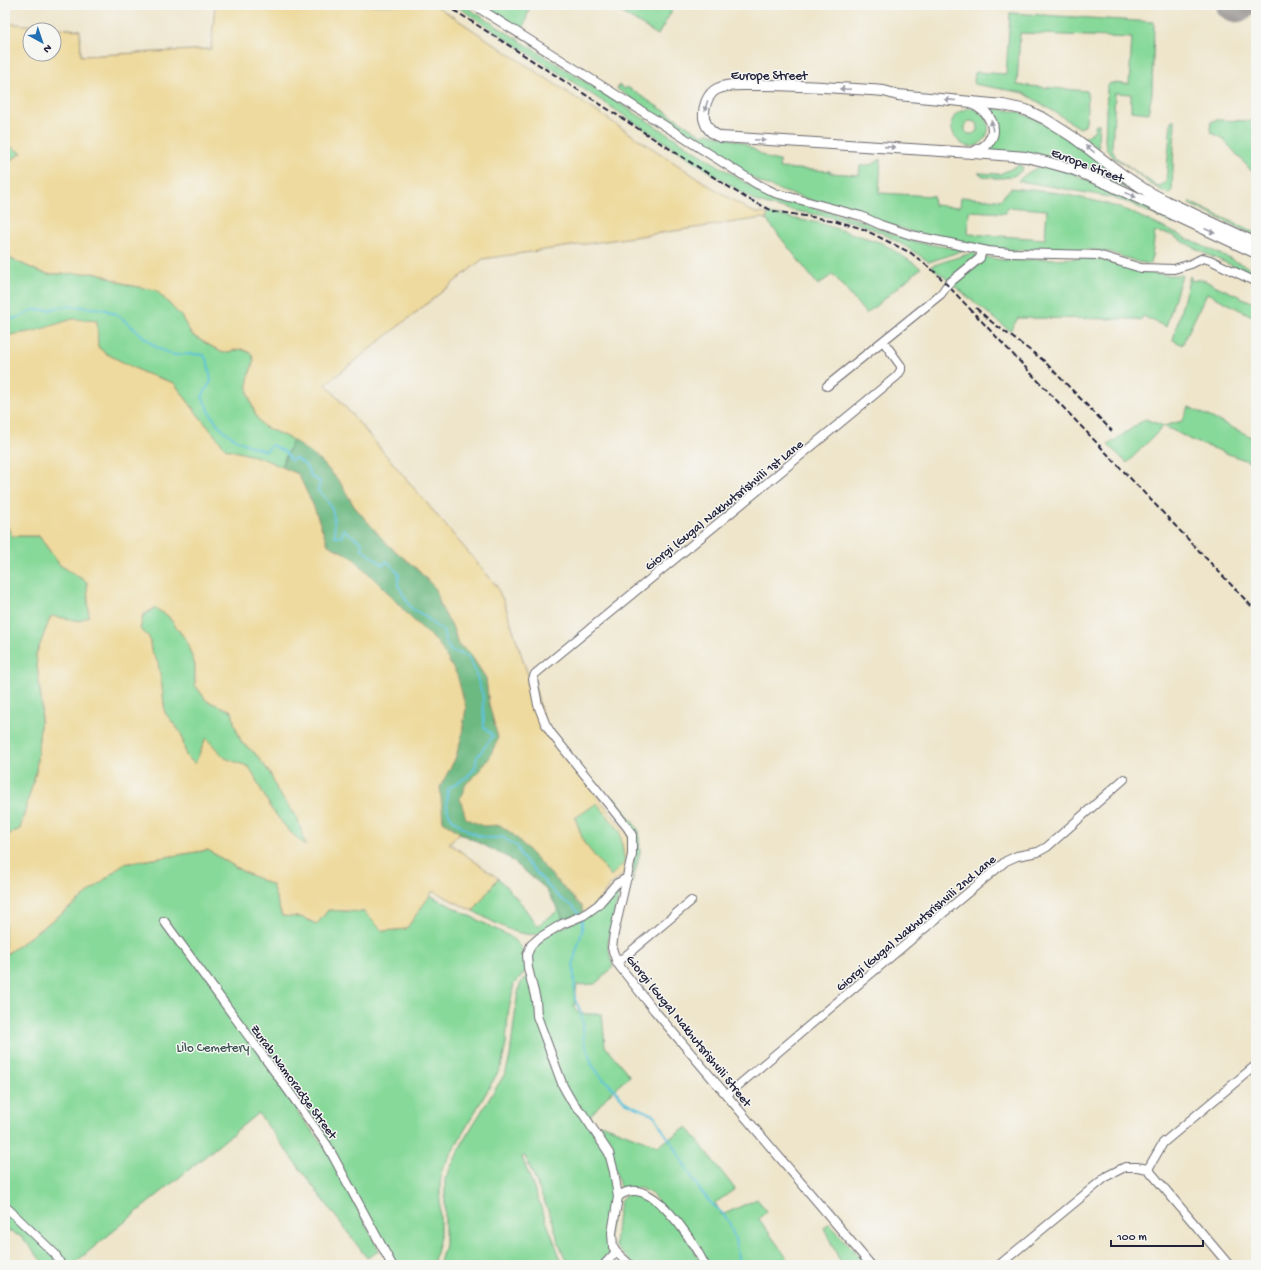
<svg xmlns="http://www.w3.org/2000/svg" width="1261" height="1270" font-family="'Gochi Hand',sans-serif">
  <rect width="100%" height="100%" fill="#f6f6f2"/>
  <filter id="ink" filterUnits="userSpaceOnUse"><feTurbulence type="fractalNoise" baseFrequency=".025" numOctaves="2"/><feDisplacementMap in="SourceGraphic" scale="8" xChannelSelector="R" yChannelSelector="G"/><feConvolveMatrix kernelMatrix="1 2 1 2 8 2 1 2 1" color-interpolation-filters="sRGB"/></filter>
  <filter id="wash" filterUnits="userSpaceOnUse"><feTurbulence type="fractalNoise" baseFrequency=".012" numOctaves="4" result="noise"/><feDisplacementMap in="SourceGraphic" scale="16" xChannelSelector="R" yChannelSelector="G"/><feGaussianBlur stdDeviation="0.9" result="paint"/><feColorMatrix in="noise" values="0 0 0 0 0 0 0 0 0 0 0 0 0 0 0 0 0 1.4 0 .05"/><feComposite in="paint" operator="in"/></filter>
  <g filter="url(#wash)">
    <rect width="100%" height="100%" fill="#eee5cb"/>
    <!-- green -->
    <path fill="#87d99a" stroke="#547e6a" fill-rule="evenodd" d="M455,5H463L757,190L777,199L860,220L909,241L964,250L929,262C906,246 882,231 856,223C823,214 788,212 755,201Z
      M482,5H530L523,30Z
      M609,5H675L658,35Z
      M1010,13L1154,22L1152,94L1148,113L1131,111V94L1115,93L1112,148L1115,156L1118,159L1158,187L1166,182L1171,121H1175L1172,190L1169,194L1150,184L1133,170L1113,157L1107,149L1105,141L1107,88L1108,85L1111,83L1129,84L1132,38L1020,33L1017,85L1088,91L1086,122L1084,126L1080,128L1024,93L974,84L975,72L1006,74Z
      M619,85L625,89L627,87L702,135L708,133L742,142L769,159L780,161L779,168L830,171V173L859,175L860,166L873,164L881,159L879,193L933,196L934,205L960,207L961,197L1000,200L1011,188L1058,193L1100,202L1126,210L1256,271V276L1204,253L1169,234L1155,232L1151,264L1138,262L1109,252L1092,250H1008L980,246L922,235L782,191L759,182L617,89ZM1007,207L1047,210L1045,239L968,234L969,211L1006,213Z
      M988,107L1018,112L1042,122L1170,206L1113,183L987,150C996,129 1002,126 988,107Z
      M971,108C984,111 994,125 985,138C965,167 929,114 971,108ZM969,121L976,122L978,126V130L973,134H968L965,131V124Z
      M1216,120L1256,121V176L1223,139L1211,132L1210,129L1211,122Z
      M1096,124H1099L1098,140L1099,148H1098L1084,138L1094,131Z
      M5,144L7,145L22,153L9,161L5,160Z
      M1019,165L1023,167C1021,180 986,181 978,173L1000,174Z
      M1042,166H1049L1073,174L1175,219L1173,224L1130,203L1109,197L1038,184L1018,181C1025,174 1032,170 1042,166Z
      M1189,202L1256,233V236L1189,204Z
      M768,214L819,223L882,243L921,268L866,314L833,274L818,285L766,219Z
      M974,252L977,256L949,281L931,266Z
      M5,256L38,271L48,274L98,273L128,285L156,290L181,316L192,335L223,353L241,349L251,353L254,360L248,379L263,426L293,440L281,467L261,458L226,449L198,415L174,383L144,373L105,353L98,347L35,331L5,336Z
      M985,257L1002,260L1087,258L1103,260L1136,270L1165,275H1182L1166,327L1143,316L1140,321L1133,319L1018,318L1010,331L952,284L982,262Z
      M1190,276L1192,281L1201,279L1256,304V318L1207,293L1182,345L1173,340Z
      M1189,407L1256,439V464L1196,442L1164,426L1127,463L1108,445L1145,419L1164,426L1182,421Z
      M5,521L12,536H39L60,565L87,582L89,616L80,621L51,617L36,655L42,707L36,772L20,829L5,836Z
      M155,608L168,616L186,640L195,665V685L207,701L232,711L235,726L242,743L255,753L270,773L278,792L297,817L307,847L289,831L272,810L249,767L225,759L206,739L195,764L186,756L181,733L165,713L162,687L158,663L151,650L149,637L140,629L143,615Z
      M615,798L639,831L640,853L632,883L635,847L631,827L612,801Z
      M597,802L620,831L625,862L611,876L584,843L575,818Z
      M208,850L242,871L272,885L282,916L301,917L317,924L328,910L364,912L383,931L406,929L429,895L509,936C524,948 524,951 527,970L514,984L508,1014L506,1044L501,1067L442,1169L440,1185V1237L433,1265H395L304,1106L297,1112L327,1149L378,1248L379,1251L367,1258L258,1113L72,1265H45L22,1237L5,1229V955L80,900L123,864Z
      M498,878L521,903L537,926L559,910L561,913L562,920C556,924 548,931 541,933C520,940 491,920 473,911Z
      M616,888H621L609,933L608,947L613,967L595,984L577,985L574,1005L579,1014H602L605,1046L630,1076L612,1091L590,1116L594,1124L604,1125L658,1146L687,1127L735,1189L715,1203L722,1215L757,1199L767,1211L759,1219L792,1265H707L652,1194L640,1188L623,1190L620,1187L611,1152L565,1088L539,1016L529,956L533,946L550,933L586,917L602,907Z
      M528,975L560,1089L584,1118L608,1155L615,1191L609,1233V1248L610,1252L606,1260L601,1265H568L558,1241L553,1222L525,1156L522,1157L563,1265H439L445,1245V1179L465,1138L506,1072L510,1056L517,999L520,984Z
      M640,1193L653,1200L682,1231L703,1265H634L615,1246C616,1237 617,1206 622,1199C626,1193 634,1194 640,1193Z
      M829,1223L866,1265H842L824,1228Z"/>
    <!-- forest -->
    <path fill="#6db982" stroke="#486e5e" d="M293,440L322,462L340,482L354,506L386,543L417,569L436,589L441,607L454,630L458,645L469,652L486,678L489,704L498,738L490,757L477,774L466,784L483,826L500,825L514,835L582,907L583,913L562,920L561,913L544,887L509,858L460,833L443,821L440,787L455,759L461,739L466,708L410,617L389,594L352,557L328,545L313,505L298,474L281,467Z"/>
    <!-- sand -->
    <path fill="#eeda9e" stroke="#887e6c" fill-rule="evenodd" d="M215,5H435L702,181L747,209L756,213L768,214L766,219L763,218L483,259L326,384L496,585L504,602L528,675L532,677L548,736L627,833L631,844L624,874L611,884L598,902L583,913L582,907L514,835L500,825L483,826L466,818L460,799L466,784L477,774L490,757L498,738L489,704L486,678L469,652L458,645L454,630L441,607L436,589L417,569L386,543L354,506L340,482L322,462L293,440L263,426L256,416L248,394V379L254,360L251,353L241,349L223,353L192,335L181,316L156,290L128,285L98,273L48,274L38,271L5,256V160L9,161L22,153L5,144V23L80,30L81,56L211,49ZM30,30H54V54H30ZM597,803L620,831L625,862L611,876L584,843L575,818Z
      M73,319L97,321L98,347L105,353L144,373L174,383L198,415L226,449L261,458L298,474L313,505L328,545L352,557L389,594L410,617L438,643L457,675L466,708L461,739L455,759L440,787L443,821L460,833L449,843L498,878L473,911L433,891L406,929L383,931L364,912L328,910L317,924L301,917L282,916L272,885L242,871L208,850L123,864L80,900L5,955V836L20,829L36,772L42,707L36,655L51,616L80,621L89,616L87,582L60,565L39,536H12L5,521V336L35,331ZM155,608L168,616L186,640L195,665V685L207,701L232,711L235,726L242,743L255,753L270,773L278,792L297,817L306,846L289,831L272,810L249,767L225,758L206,738L195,764L186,756L181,733L165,713L162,687L158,663L151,650L149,637L140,629L143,615Z"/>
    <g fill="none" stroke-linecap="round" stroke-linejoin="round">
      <!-- stream -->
      <path stroke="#5ec2dc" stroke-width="2" d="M5,321L22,316L32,310H49L56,308L71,306L103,309L118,315L157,348L174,355L190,354L204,355L208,363L211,381L202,397C207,405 210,415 216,422C228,438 247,446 266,451L272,445L285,452L291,461L294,458C304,462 308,467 311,477L320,481L318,491C335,505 334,515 335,536L342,537L343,529L362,543V549L383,565L387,561L399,574L398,585L411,608L425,616L434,625L443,630L446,643L451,651L467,656L474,668L483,696L484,727L493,736L477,757L475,768L468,776L448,789C447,798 445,807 450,816C451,818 454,820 456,822C469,833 484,841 502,837L518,847L521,856L553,891L561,899L573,906L580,915
        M582,918V932L573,962L574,974L575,1000L580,1010L583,1023L584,1042L588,1052L592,1065L602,1078L611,1086L625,1102L655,1116L664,1132L673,1144L688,1171L700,1190L710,1202L722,1213L729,1222L735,1239L739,1265"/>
      <!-- taxiway -->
      <path stroke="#888483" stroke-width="17" d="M1225,9C1236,17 1242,15 1250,5"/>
    </g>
  </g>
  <g filter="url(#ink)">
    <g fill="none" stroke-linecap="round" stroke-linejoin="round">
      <!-- minor casing -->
      <g stroke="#69666d" stroke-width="10">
        <path id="minor" d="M474,5L757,184L775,193L861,216L881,225L911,235L988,251L1010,253L1098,255L1141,268L1174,269L1191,264L1203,258L1210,260L1256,282
          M827,386L941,294L948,284L980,258L982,250
          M627,878L616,884L598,905L584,915L562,924L539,938L531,945L527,955L528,968L536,1000L537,1016L563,1086L572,1102L583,1114L609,1153L614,1172L618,1197L612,1233L613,1247L616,1252L630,1265
          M164,921L280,1079L327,1145L392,1265
          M617,963L691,901
          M727,1095L912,939L1006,861L1017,856L1038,852L1047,847L1124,779
          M1148,1169L1163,1143L1256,1065
          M1148,1169L1229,1265
          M618,1197C650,1170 693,1242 705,1265
          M5,1206L55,1254L61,1265
          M604,1265L616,1252
          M871,1265L654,1010L617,963L612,948L614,933L632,855V835L627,827L551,733L545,723L538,705L533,679L535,674L541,669L897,376L901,370V366L883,341
          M999,1265L1107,1176L1125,1167H1137L1148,1169"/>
      </g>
      <!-- major casing -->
      <g stroke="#69666d" stroke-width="12">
        <path id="major" d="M973,153C977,150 983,148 986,145C1001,130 989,111 973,104
          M1256,243L1168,202L1147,191L1123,175L1073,137L1045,119L1026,110L1003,105L898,95L884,91C840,88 795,84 750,85C739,85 727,84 717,89C707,94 703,108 704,118C706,128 712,134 721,137L973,153L1026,157L1043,161L1072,169L1108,184L1256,253"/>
      </g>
      <!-- minor -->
      <use href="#minor" stroke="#fff" stroke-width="8"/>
      <!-- major -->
      <use href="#major" stroke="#fff" stroke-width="10"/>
      <!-- rail -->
      <path stroke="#22223b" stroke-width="2" stroke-dasharray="6 3" stroke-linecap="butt" d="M446,5L746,198L773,211L837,221L863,229L911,253L936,273L1256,611
        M976,308L993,323L1043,360L1112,431"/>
    </g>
    <!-- one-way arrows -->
    <defs><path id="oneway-solid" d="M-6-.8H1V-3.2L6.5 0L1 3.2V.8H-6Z"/></defs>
    <g fill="#9c9ca7">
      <use href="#oneway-solid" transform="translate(845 89) rotate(-177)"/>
      <use href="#oneway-solid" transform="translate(950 100) rotate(-175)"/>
      <use href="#oneway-solid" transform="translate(706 106) rotate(107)"/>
      <use href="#oneway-solid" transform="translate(992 126) rotate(-99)"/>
      <use href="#oneway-solid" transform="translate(760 140) rotate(3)"/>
      <use href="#oneway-solid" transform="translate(890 147) rotate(4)"/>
      <use href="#oneway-solid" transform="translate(1090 149) rotate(-143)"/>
      <use href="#oneway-solid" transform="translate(1131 195) rotate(25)"/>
      <use href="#oneway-solid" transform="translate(1210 231) rotate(25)"/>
    </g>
  </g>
  <g text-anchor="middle" stroke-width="3" stroke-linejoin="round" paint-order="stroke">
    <!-- street labels -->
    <g font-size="13" fill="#22223b" stroke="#f6f6f2">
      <text x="769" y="79">Europe Street</text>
      <text transform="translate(1088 164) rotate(21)" y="5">Europe Street</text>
      <text transform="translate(723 504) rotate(-39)" y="5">Giorgi (Guga) Nakhutsrishvili 1st Lane</text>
      <text transform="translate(915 922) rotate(-40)" y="5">Giorgi (Guga) Nakhutsrishvili 2nd Lane</text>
      <text transform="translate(690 1030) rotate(51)" y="5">Giorgi (Guga) Nakhutsrishvili Street</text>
      <text transform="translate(295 1081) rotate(54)" y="5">Zurab Namoradze Street</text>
    </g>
    <!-- park labels -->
    <g font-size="13" fill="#405958" stroke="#f6f6f2">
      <text x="213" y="1051">Lilo Cemetery</text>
    </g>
  </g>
  <!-- margin -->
  <rect width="1261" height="1270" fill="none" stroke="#f6f6f2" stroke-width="20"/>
  <!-- north arrow -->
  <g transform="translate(42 42) rotate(140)"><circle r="19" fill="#f6f6f2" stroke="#a1a1a9"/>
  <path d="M0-3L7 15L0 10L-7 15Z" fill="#1f6fb2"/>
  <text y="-6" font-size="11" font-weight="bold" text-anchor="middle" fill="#22223b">N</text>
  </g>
  <!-- scale -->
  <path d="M1111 1240v6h92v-6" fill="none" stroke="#22223b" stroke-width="2"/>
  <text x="1117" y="1240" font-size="12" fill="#22223b" stroke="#f6f6f2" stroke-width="3" paint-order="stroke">100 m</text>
</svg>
